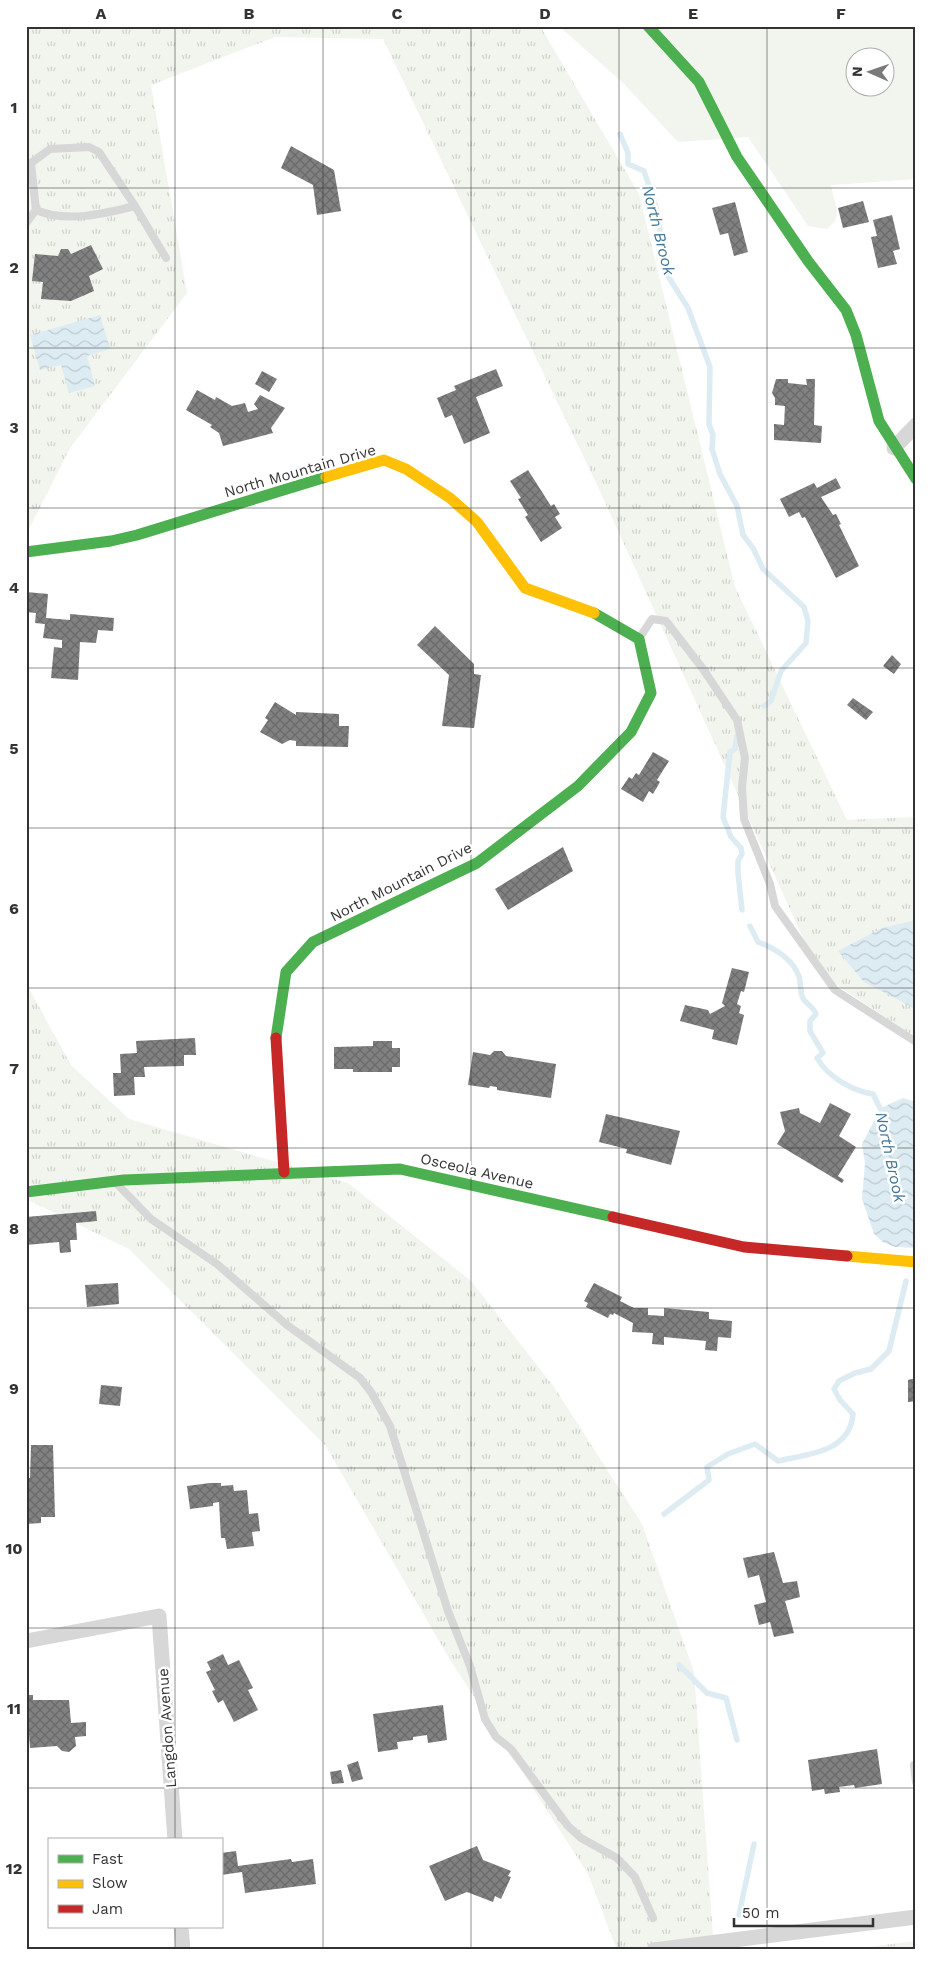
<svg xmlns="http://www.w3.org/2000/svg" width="942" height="1976" font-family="'Work Sans',sans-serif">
  <defs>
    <pattern id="grass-tufts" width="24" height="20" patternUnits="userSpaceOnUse" patternTransform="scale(1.25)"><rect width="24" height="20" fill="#f1f5ed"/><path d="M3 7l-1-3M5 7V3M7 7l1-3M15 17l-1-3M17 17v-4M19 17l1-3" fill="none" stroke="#cfd2cc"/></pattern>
    <pattern id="water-waves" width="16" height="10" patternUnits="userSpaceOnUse" patternTransform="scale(1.25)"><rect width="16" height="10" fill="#ddebf3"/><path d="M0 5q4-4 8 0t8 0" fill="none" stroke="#becad1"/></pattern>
    <pattern id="building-cross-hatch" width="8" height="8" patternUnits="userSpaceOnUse" patternTransform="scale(1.25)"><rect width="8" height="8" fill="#818181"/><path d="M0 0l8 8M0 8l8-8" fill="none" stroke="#6a6a6a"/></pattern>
  </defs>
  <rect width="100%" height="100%" fill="#fff"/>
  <!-- grass -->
  <path fill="url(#grass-tufts)" d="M26,26H540L639,194L735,587L847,820L916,817V1038L819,973L599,489L383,39L275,37L151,85L187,293L70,448L26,535Z
    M26,983L71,1065L129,1119L348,1183L471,1281L554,1387L642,1524L694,1672L714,1950H617L588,1874L449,1658L325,1445L129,1249L26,1199Z
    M916,1941V1950H845Z"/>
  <!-- park -->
  <path fill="#f1f5ed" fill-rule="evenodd" d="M559,26H916V179L831,185C834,203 845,217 826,229L808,226L748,137L678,142L623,83ZM854,58H884V88H854Z"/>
  <!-- water -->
  <path fill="url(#water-waves)" d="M100,315L110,349L87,356L95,386L69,393L61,365L40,370L30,335Z
    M916,920V1009L864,982L838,951L882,928Z
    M903,1098L916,1102V1248L895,1247L883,1242L874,1234L862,1199L865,1163L862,1144L881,1108Z"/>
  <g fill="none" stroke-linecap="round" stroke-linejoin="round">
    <!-- stream -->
    <path stroke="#ddebf3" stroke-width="5.5" d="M620,134L628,153V164L644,171L656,207L668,276L688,308L710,367L709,424L713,435L712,449L720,474L737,506L743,535L753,548L763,569L804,607L808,621L806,643L781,671L771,701L764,706
      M737,736L735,749L730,752L723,817L731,837L741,848L742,854L738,861V873L742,910
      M750,926L758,942C774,948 792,959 799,976C801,983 800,989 802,996C804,1003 813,1006 816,1014L810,1021V1031L823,1053L817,1058C827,1076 852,1091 873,1094L883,1114
      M664,1514L709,1480L707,1467L728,1454L755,1444L778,1461C809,1454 850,1452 853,1414L840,1400L834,1389L839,1381L855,1373L871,1369L889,1351L906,1281
      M679,1665L707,1693L726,1698L737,1740
      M739,1915L754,1844"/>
  </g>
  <!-- building -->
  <path fill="url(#building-cross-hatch)" d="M291,146L334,170L341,211L317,215L313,185L281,168Z
    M863,201L869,222L843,228L838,208Z
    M735,202L748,252L734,256L728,233L720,235L712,208Z
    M892,215L900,249L893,251L897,264L878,268L871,237L877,236L873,220Z
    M91,245L103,269L89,276L94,291L71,301L41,299L43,282L32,281L35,254L58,256L61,249H68L71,254Z
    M496,369L503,386L476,397L490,433L464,444L452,415L445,418L437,398L456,390L454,386Z
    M262,371L277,379L269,392L255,384Z
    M776,379H788V383L807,385L806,379H815L814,425L822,426L821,443L774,440V424L784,425L785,406L775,405V398L772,393Z
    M197,390L215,400L216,397L232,406L245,403L248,412L258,409L254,404L260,395L285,408L271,428L273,433L223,446L219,433L210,427L212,425L186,410Z
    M528,470L551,506L554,504L560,514L555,517L562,528L541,542L525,517L528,515L518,499L521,498L510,481Z
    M836,478L841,488L821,497L833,515L836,514L841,524L839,525L859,566L836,578L805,517L802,518L799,512L789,517L780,499L814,483L817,488Z
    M26,592L48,594L46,618L70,620V614L114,618L113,631L98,630L96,643L80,642L78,680L51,678L54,647L62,648V640L43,638L45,624L35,623L36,613L26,612Z
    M435,626L474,664V674L481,675L474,728L442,726L449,675L417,645Z
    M892,655L901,664L894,674L883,666Z
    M853,698L873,712L866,720L847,705Z
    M275,702L296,715V712L339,714V726H349L348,747L296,746V741L290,740L282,744L260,732L268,720L265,718Z
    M653,752L669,761L657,780L660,782L653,794L649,791L643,802L621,789L629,777L632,779L636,773L639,775Z
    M563,847L573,871L508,910L495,889Z
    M732,968L749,972L744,992L741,991L737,1004L741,1006L739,1013L744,1015L737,1045L712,1039L714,1030L680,1021L685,1005L708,1010L710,1014L725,1006L722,1003Z
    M195,1038L196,1055H184V1066L144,1067L145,1077H134L135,1095L114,1096L113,1073H121L120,1054L137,1053L136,1041Z
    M373,1041H392V1048H400V1067H392V1072H353V1069H334V1047L373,1046Z
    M494,1051H502L506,1056L556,1064L551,1098L497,1090V1087L490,1086L489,1088L468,1085L473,1052L490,1055Z
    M830,1103L851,1114L839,1136L856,1147L838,1176L844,1180L842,1183L777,1144L785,1131L780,1112L799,1108L800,1113L820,1123Z
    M606,1114L680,1131L671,1165L626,1153L627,1149L599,1142Z
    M96,1211L97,1221L76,1223L77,1240H70L71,1252L60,1253L59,1242L26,1245V1217Z
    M118,1283L119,1304L87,1307L85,1285Z
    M594,1283L622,1297L620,1301L634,1308H648V1315L664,1316V1308L709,1312V1319L732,1321L731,1338L718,1337L717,1351L705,1350L706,1341L664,1337V1345L652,1344L653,1333L632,1332L633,1323L614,1313L613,1315L610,1314L608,1318L586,1307L588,1303L584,1301Z
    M916,1378V1401L908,1402V1380Z
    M101,1385L122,1387L120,1406L99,1404Z
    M31,1445H53L55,1517H41V1523L26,1524L27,1478H30Z
    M210,1483H221V1486L233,1485L234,1491L247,1490L249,1514L258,1513L260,1531L252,1532L254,1546L227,1549L225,1538H221L219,1502L213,1503V1506L190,1509L187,1486Z
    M774,1552L783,1583L797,1581L800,1597L785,1601L794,1633L774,1637L770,1622L759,1625L754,1605L766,1602L759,1575L748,1578L743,1558Z
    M223,1654L228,1665L239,1660L253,1688L248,1690L258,1710L234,1722L223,1700L218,1703L212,1691L215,1690L206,1672L211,1670L207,1662Z
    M26,1695H33V1700H69L71,1723L86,1722V1736L75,1737L76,1746L69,1752L62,1751L57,1746L30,1748Z
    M443,1705L447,1740L428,1743L427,1735L413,1737V1740L397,1742L398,1749L378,1752L373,1714Z
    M877,1749L882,1784L855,1788L854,1785L839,1787L840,1792L825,1794L824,1789L812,1791L808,1760Z
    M358,1761L363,1779L352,1782L347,1765Z
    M341,1770L344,1783L332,1784L330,1772Z
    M26,1837H29V1852H26Z
    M477,1846L483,1860L511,1871L508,1876L511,1877L501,1899L495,1896L493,1902L467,1892L445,1901L429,1866Z
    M236,1851L238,1866L291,1859L292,1862L313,1859L316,1884L245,1893L242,1872L221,1875V1853Z"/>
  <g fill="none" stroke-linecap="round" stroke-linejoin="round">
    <!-- lane -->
    <path stroke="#d7d7d7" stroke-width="8" d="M26,163H31L36,210L26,223
      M31,163L50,149L89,147L99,152L135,206C103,214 66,223 36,210
      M135,206L166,258
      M640,637L652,619L666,621L703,669L737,720L745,758L742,787L744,819L770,884L775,906L835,990L916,1042
      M118,1185L151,1219L217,1264L287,1325L360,1378L371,1392L390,1426L448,1611L470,1666L485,1719L496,1737L511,1749L568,1826L581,1838L617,1858L635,1877L653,1918
      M914,1765L916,1782"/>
    <!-- street -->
    <path stroke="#d7d7d7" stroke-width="15" d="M894,448L916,425
      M26,1641L159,1616L175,1840
      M181,1927L183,1950
      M654,1950L916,1917"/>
    <!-- fast -->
    <path stroke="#4caf50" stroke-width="11" d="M648,26L699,82L737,157L808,261L846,310L856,335L879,421L916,479
      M26,552L111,541L137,535L326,477
      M276,1038L286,972L313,942L477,863L578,786L631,732L651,693L639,639L594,613
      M26,1192L124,1180L400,1169L613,1217"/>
    <!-- slow -->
    <path stroke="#ffc107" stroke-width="11" d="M326,477L384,460L406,469L450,498L477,522L525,588L594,613
      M847,1256L916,1262"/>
    <!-- jam -->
    <path stroke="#c62828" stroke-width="11" d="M276,1038L284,1172
      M613,1217L744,1247L847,1256"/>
  </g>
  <!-- grid -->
  <path fill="none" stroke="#333" stroke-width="1" stroke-opacity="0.55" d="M175,26V1840M323,26V1950M471,26V1950M619,26V1950M767,26V1950M26,188H916M26,348H916M26,508H916M26,668H916M26,828H916M26,988H916M26,1148H916M26,1308H916M26,1468H916M26,1628H916M26,1788H916M175,1927V1950"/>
  <g text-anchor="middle" stroke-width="5" stroke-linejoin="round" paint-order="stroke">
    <!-- street labels -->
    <g font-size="15" fill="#333" stroke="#fff">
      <text transform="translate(300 471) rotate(-16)" y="5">North Mountain Drive</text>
      <text transform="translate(401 882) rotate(-27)" y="5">North Mountain Drive</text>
      <text transform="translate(477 1171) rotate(13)" y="5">Osceola Avenue</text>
      <text transform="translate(167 1728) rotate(-94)" y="5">Langdon Avenue</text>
    </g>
    <!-- water labels -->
    <g font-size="16" font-style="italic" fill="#3f7597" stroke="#fff">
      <text transform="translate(659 230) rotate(76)" y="6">North Brook</text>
      <text transform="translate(891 1157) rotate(78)" y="6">North Brook</text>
    </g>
  </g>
  <!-- border -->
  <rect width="942" height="1976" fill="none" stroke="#ffffff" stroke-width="55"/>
  <!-- legend -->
  <rect x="48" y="1838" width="175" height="90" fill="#ffffff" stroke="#adadad"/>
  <rect x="58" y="1855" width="25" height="8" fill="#4caf50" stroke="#adadad"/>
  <text x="92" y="1864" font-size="15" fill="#333333">Fast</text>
  <rect x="58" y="1880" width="25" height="8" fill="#ffc107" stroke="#adadad"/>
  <text x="92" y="1888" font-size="15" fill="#333333">Slow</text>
  <rect x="58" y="1905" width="25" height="8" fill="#c62828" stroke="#adadad"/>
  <text x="92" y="1914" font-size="15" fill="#333333">Jam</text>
  <!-- north arrow -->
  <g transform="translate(870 72) rotate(272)"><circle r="24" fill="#ffffff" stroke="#adadad"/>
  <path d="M0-4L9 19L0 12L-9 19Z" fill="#7a7a7a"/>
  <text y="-8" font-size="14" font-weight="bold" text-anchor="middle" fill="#333333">N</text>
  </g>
  <!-- scale -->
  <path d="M734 1918v8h139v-8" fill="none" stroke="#333333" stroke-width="2.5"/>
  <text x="742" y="1918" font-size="15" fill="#333333" stroke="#ffffff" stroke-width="4" paint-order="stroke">50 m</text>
  <rect x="28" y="28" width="886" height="1920" fill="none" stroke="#333" stroke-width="2"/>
  <g font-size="16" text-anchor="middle" font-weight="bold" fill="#333">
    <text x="101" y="19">A</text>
    <text x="249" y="19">B</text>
    <text x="397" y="19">C</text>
    <text x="545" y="19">D</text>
    <text x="693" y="19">E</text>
    <text x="841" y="19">F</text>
    <text x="14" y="113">1</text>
    <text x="14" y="273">2</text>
    <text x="14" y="433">3</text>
    <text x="14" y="593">4</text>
    <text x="14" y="754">5</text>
    <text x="14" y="914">6</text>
    <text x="14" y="1074">7</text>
    <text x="14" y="1234">8</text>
    <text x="14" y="1394">9</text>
    <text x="14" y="1554">10</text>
    <text x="14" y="1714">11</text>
    <text x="14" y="1874">12</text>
  </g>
</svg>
